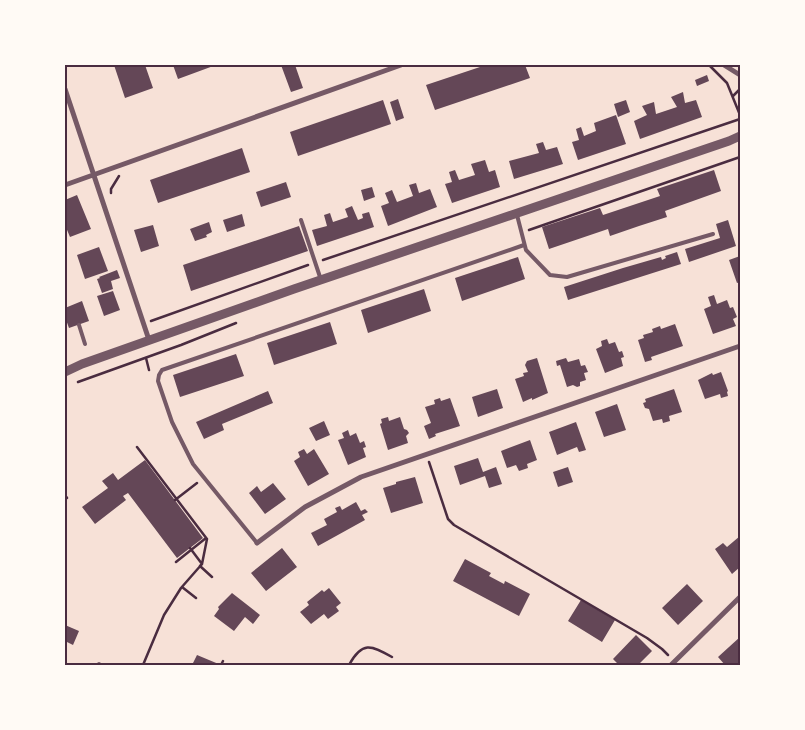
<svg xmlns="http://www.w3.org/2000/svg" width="805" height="730" font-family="Bitter,serif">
  <rect width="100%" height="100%" fill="#f7e1d7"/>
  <!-- building -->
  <path fill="#644757" d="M114,65H145L153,88L125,98Z
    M173,65H216L178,79Z
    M281,65H295L303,88L291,92Z
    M486,65H525L530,78L435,110L426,85Z
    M707,75L709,81L697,86L695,80Z
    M683,92L685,103L696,100L702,117L640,139L634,121L647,115L642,106L654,102L656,114L677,107L671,97Z
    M398,99L404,118L396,121L390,102Z
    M383,100L391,124L298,156L290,132Z
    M626,100L630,112L618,117L614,104Z
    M616,115L626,144L578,160L572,142L579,140L576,129L581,127L584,136L596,131L594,123Z
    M543,142L546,150L557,147L563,164L514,179L509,161L539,153L536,144Z
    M242,148L250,172L158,203L150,180Z
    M485,160L489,172L495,170L500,187L452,203L445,184L452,182L449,172L455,170L459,180L475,175L471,164Z
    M714,170L721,191L665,211L667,217L639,226L610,236L608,229L549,249L542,227L600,208L603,215L660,196L657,189Z
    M286,182L291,197L261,207L256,192Z
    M416,183L419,193L430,189L437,207L388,226L381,206L389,203L385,193L392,190L397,202L413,196L409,185Z
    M372,187L375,197L364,201L361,190Z
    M77,195L91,229L70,237L65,225V200Z
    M352,206L358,220L363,218L362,214L369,212L374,227L317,246L312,230L327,226L324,215L330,213L333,222L348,217L345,209Z
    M242,214L245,226L227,232L223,220Z
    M728,220L736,246L689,262L685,249L720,238L716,224Z
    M209,222L212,232L206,235L207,237L195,241L190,229Z
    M153,225L159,246L141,252L134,230Z
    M299,226L308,251L191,291L183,265Z
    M99,247L108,271L85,279L77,255Z
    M677,252L681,264L568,300L564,287L623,268L661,257L662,260L666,258L665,256Z
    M740,256V282L737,283L729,260Z
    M518,257L525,279L462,301L455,278Z
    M117,270L120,278L111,281L113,289L102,293L97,279L100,278L99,277Z
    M424,289L431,311L368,333L361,310Z
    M113,291L120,310L104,316L97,296Z
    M714,295L717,304L727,300L730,308L733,307L737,317L733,319L736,326L713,334L704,309L711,306L708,297Z
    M82,301L89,321L69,328L65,317V308Z
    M330,322L337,344L274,365L267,343Z
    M675,324L683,346L651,357L652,360L645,362L638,340L644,338L643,335L653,332L652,329L660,326L661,329Z
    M607,339L609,344L615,342L619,352L622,351L624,357L621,358L623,366L605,373L596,349L602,346L601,341Z
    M236,354L244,376L180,397L173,375Z
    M537,358L548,393L532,400V398L523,402L515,379L524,376L523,373L528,372L525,365L527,361Z
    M566,358L568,362L579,359L581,366L585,365L588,372L584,373L586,380L580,382V386L577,387L573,385L567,387L560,365L557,366L556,361Z
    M721,372L728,391L727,392L728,396L721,398L720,394L705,399L698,380L712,373L713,375Z
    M497,389L503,408L478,417L472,397Z
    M674,389L682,412L669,416L670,421L663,423L662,419L653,421L649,409L645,408L643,403L646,402L645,399Z
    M268,391L273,403L222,424L224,430L204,439L196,422Z
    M440,398L441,401L450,398L460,426L435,434L436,436L429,439L424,426L431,423L425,407L435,404L434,400Z
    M617,404L626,430L604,437L595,412Z
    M388,417L389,421L400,417L404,429L407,430L409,433L406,436L408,443L388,450L380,424L382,423L381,419Z
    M324,421L330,435L316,441L309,428Z
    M576,422L586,450L579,452L577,447L557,455L549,432Z
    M348,430L350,436L356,433L360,443L364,441L366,447L363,448L366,457L348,465L338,440L344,438L342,433Z
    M530,440L537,460L527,464L528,468L519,471L516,465L507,468L501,451Z
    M304,449L307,454L314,449L329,474L308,486L294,461L300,457L298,452Z
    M478,458L483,472L496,467L502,484L489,488L485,476L460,485L454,466Z
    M145,460L203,538L177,558L128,493L123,496L126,500L95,524L82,507L108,488L102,481L113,473L118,480Z
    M568,467L573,482L558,487L553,472Z
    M415,477L423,503L391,513L383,488L396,484V482Z
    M273,483L286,499L265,514L249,493L257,486L261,492Z
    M356,502L361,511L365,509L368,512L362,515L365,520L318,546L311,533L327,525L324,519L337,512L335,508L340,506L342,510Z
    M740,536V567L732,574L715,549L723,543L727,547Z
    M282,548L297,567L266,591L251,573Z
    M465,559L491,573L489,576L504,584L505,581L530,594L519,616L453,581Z
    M687,584L703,601L678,625L662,608Z
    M329,588L341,603L336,607L339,611L328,619L324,614L311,624L300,612L309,605L307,602L322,590L324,592Z
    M232,593L260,615L253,624L245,617L234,631L214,616L219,609L218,607Z
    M581,600L615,620L602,642L568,621Z
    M65,625L79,631L73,645L65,641Z
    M636,635L652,651L638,665H619L613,659Z
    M740,637V665H725L718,657Z
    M197,655L221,665H192Z"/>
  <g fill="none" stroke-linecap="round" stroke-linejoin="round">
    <!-- path -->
    <path stroke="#4a2c40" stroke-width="2.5" d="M709,65L727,83L740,115
      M733,96L740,89
      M111,193V189L119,176
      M529,230L740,157
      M323,260L740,119
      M151,321L308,265
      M146,358L149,370
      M78,382L181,345L236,323
      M137,447L207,539L202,564L181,588L164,615L143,665
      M429,462L448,519L454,525L647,638L662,649L668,655
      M65,495L67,498
      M175,500L197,483
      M190,548L202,564L200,566L212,577
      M176,562L206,538
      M182,587L196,598
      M160,665H162
      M221,665L223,661
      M349,665C362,641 371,645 392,657"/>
    <!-- service -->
    <path stroke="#755966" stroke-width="4" d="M517,215L526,250L550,275L567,277L713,234
      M301,220L321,280
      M79,325L85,344
      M257,543L193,464L172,422L158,381L159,375L162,370L524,245
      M99,665V664"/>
    <!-- minor -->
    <path stroke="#755966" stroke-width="5" d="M724,65L740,75
      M65,89L149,340
      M65,185L401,65
      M257,543L305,507L361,477L740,346
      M671,665L740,597"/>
    <!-- tertiary -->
    <path stroke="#755966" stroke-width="9" d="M65,372L82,364L294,289L729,141L740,136"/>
  </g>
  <!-- border -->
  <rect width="805" height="730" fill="none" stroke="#fffaf5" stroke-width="132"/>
  <rect x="66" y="66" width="673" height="598" fill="none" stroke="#4a2c40" stroke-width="2"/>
</svg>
